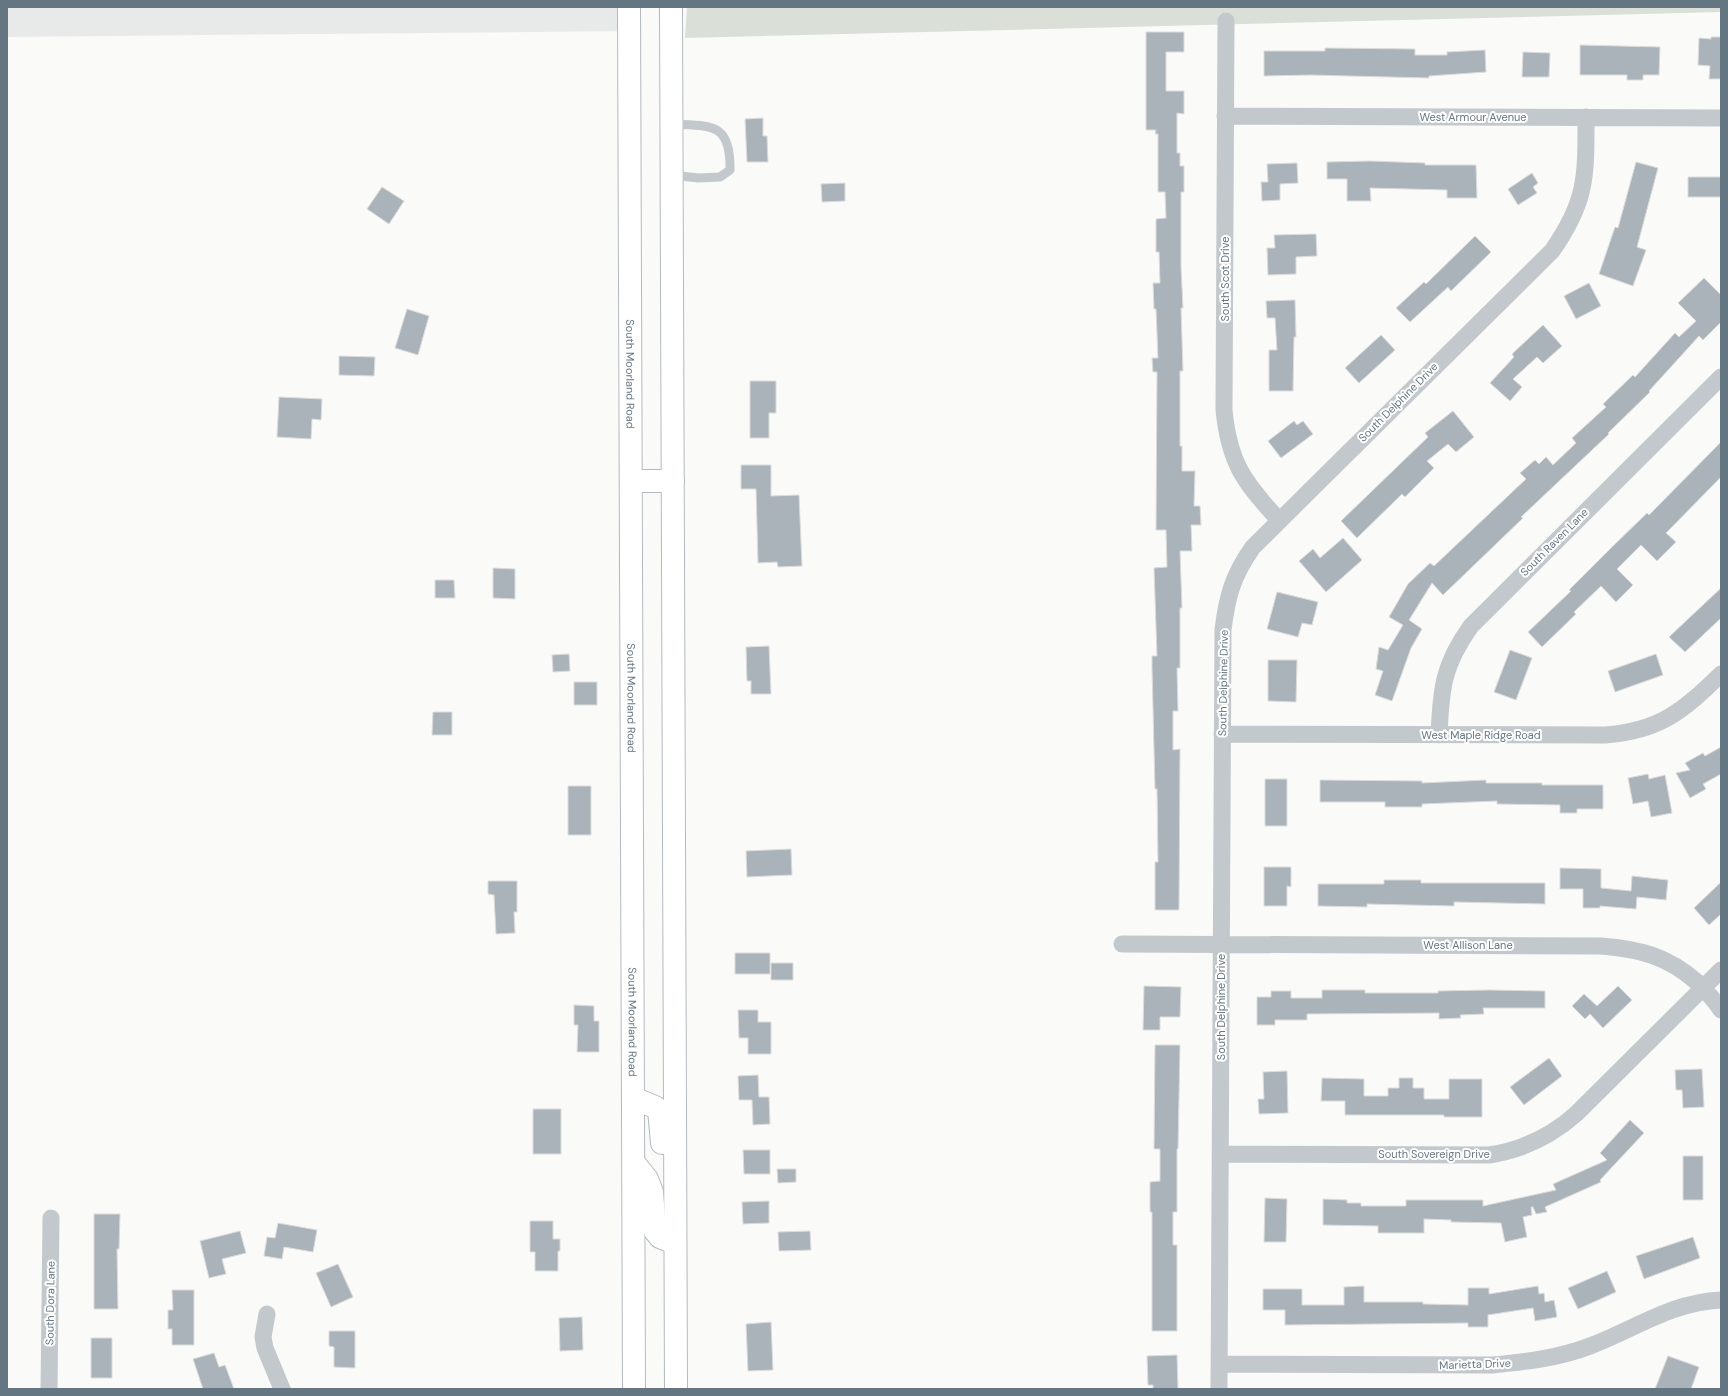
<svg xmlns="http://www.w3.org/2000/svg" width="1728" height="1396" font-family="'DM Sans',sans-serif">
  <rect width="100%" height="100%" fill="#fafaf8"/>
  <!-- built -->
  <path fill="#e8e9e9" d="M7,7H629V31L7,37Z"/>
  <!-- green -->
  <path fill="#dadfd7" d="M687,7H1721V12L685,38Z"/>
  <!-- building -->
  <path fill="#aab3b9" stroke="#dcdcda" d="M1146,32H1184V52H1166V91H1184V114L1177,113V153H1180V166H1184V192H1181V267L1183,308H1181L1183,371H1180V446H1182V471H1195L1194,506H1200L1201,525H1191L1192,551H1180L1182,608H1180V668H1177L1178,711H1173V750L1180,749L1179,910H1155V862H1158L1157,789H1155L1152,668V656H1157L1154,568L1167,567L1166,530H1156L1157,372H1153L1152,358H1158L1156,309H1154L1153,283H1160L1159,252H1156V219L1166,218L1165,192H1158V134H1155L1156,130H1146Z
    M1711,37H1721V79H1709L1710,66L1698,65L1699,38L1711,39Z
    M1580,45L1660,47L1659,75H1643V80H1627V75H1580Z
    M1325,48L1415,49V55H1447V52L1485,50L1486,72L1429,76V78L1310,75L1264,76V51H1325Z
    M1523,52L1550,53L1549,77H1522Z
    M763,118V136H767L768,162H747L745,119Z
    M1370,161L1425,163V165H1476L1477,198H1447V190L1370,188L1371,201H1347V179H1327V162Z
    M1636,162L1658,168L1637,247L1646,250L1633,286L1599,274L1615,227L1618,228Z
    M1297,163L1298,183L1280,184V200L1262,201L1261,182H1268L1267,164Z
    M1532,173L1538,183L1533,187L1537,193L1518,205L1508,189Z
    M1688,177H1721V197H1688Z
    M845,183V201L822,202L821,184Z
    M382,187L404,201L389,224L367,209Z
    M1316,234L1317,256L1296,257V274L1268,275L1267,248H1275L1274,235Z
    M1475,236L1491,252L1451,291L1448,287L1410,322L1396,308L1424,282L1426,284Z
    M1704,278L1721,295V322L1703,340L1699,336L1649,391L1650,392L1608,433L1609,434L1521,517L1523,518L1443,595L1432,583L1409,620L1422,629L1411,648L1392,701L1375,695L1383,671L1376,669L1379,647L1388,650L1403,625L1389,617L1408,584L1430,563L1434,566L1526,479L1520,473L1535,460L1539,464L1546,457L1553,465L1576,443L1572,438L1606,407L1603,404L1633,375L1635,377L1675,333L1679,337L1696,321L1678,303Z
    M1589,283L1601,306L1576,319L1564,296Z
    M1295,300L1296,337H1294L1293,391H1269V350H1277L1275,318H1267L1266,301Z
    M407,309L429,316L418,355L395,348Z
    M1543,325L1562,346L1543,363L1537,357L1513,379L1522,387L1510,401L1490,383L1514,357L1512,354Z
    M1381,335L1395,350L1359,383L1345,368Z
    M339,356L375,357L374,376L339,375Z
    M750,381H776V413H769V438H750Z
    M279,397L322,399L321,420L312,419L311,439L277,437Z
    M1453,411L1474,437L1456,452L1448,444L1427,461L1434,468L1405,497L1402,494L1357,538L1341,521L1428,437L1425,433Z
    M1294,421L1297,425L1303,421L1313,434L1281,458L1268,441Z
    M1721,442V477L1666,533L1676,542L1657,561L1641,545L1617,569L1633,585L1616,602L1601,586L1574,612L1576,614L1542,647L1528,632L1571,591L1569,590L1611,548L1647,513L1649,515Z
    M741,465H771V496L799,495L802,566L778,567L777,562L758,563L756,489H741Z
    M1343,538L1362,560L1326,592L1299,561L1313,549L1320,558Z
    M493,568L515,569V599L493,598Z
    M435,580H454L455,598H435Z
    M1721,588V618L1685,652L1669,637Z
    M1277,592L1318,602L1312,625L1302,623L1298,637L1267,629Z
    M769,646L771,694H751V681H747L746,647Z
    M1510,650L1532,658L1516,700L1494,692Z
    M569,654L570,671L553,672L552,655Z
    M1656,654L1663,675L1615,692L1608,671Z
    M1268,660H1297L1296,702L1268,701Z
    M574,682H597V705H574Z
    M433,712H452V735H432Z
    M1721,747V774L1703,784L1706,789L1690,798L1676,773L1690,770L1685,763L1703,753L1705,756Z
    M1648,774L1649,779L1665,775L1672,813L1651,817L1648,801L1633,804L1628,778Z
    M1265,779H1287V826H1265Z
    M1320,780L1422,781V783L1486,780V783H1542V785H1603V809H1577V813H1560V805L1497,804V801L1422,804V807H1385V802H1320Z
    M568,786H591V835H568Z
    M791,849L792,875L747,877L746,851Z
    M1264,867H1291V887L1287,886V906H1264Z
    M1560,868L1601,869V888L1631,891L1632,876L1668,880L1666,900L1637,897L1636,909L1600,906V908H1583V889H1560Z
    M1384,880H1421V883H1545V904L1454,902V906L1367,904V907L1318,906V884H1384Z
    M488,881H517V912H514L515,933L496,934L494,895L488,894Z
    M1721,882V914L1709,925L1694,908Z
    M735,953H770V974H735Z
    M771,963H793V980H771Z
    M1144,986L1181,987L1180,1017H1160V1030H1143Z
    M1618,986L1632,1000L1603,1028L1590,1014L1585,1019L1572,1006L1584,994L1597,1006Z
    M1322,990H1365V993H1438V991L1489,990L1545,991V1008H1483L1484,1014L1460,1015L1461,1018L1439,1019V1013L1307,1014V1020H1275V1025H1257V997H1271V991H1291V998H1322Z
    M574,1005L594,1006V1021H599V1052H577L578,1025H574Z
    M738,1010H758V1022H771V1054H748V1038H739Z
    M1155,1045H1180L1178,1149H1177V1212H1173V1245H1177V1331H1152V1212H1150V1182L1160,1181V1149H1154Z
    M1549,1058L1562,1076L1524,1105L1510,1087Z
    M1702,1069L1704,1107L1683,1108L1682,1090H1676L1675,1070Z
    M1287,1071L1288,1113L1259,1114L1258,1099H1264L1263,1072Z
    M758,1075L759,1097H769L770,1124L753,1125L752,1100H739L738,1076Z
    M1322,1078L1364,1079V1096H1388V1088H1399V1078H1413V1088H1424V1099H1449V1079H1482V1117H1444V1115H1345V1101H1321Z
    M533,1109H561V1154H533Z
    M1630,1120L1644,1133L1600,1180L1601,1182L1545,1207L1547,1212L1536,1214L1533,1207H1531L1532,1215L1523,1217L1527,1237L1505,1242L1501,1223L1451,1222V1220L1424,1219V1233H1378V1226L1323,1225V1199L1347,1200V1203H1361V1206H1406V1200H1483V1206L1556,1190L1553,1184L1607,1160L1600,1153Z
    M743,1150H770V1174H744Z
    M1683,1156H1703V1200H1683Z
    M777,1169H796V1182L778,1183Z
    M1265,1198L1287,1199L1286,1242H1264Z
    M769,1201V1223L743,1224L742,1202Z
    M94,1214H120L119,1249H117L118,1309H94Z
    M530,1221H553V1239H560V1251H558V1271H535V1252H530Z
    M278,1223L317,1230L313,1252L284,1247L282,1259L264,1256L267,1237L275,1238Z
    M240,1231L246,1253L222,1259L226,1274L209,1278L200,1241Z
    M810,1231L811,1250L779,1251L778,1232Z
    M1693,1237L1700,1258L1644,1279L1636,1256Z
    M338,1264L353,1297L331,1307L316,1273Z
    M1607,1271L1616,1292L1578,1309L1568,1288Z
    M1364,1286V1302H1423V1304L1468,1305V1288H1489V1294L1538,1286L1539,1294L1544,1293L1545,1302L1554,1300L1557,1317L1535,1321L1533,1308L1488,1315V1327H1468V1323L1285,1325V1310H1263V1289H1302V1305H1344V1287Z
    M172,1290H194V1345H172V1329H168V1310H173Z
    M582,1317L583,1350L560,1351L559,1318Z
    M771,1322L773,1370L748,1371L746,1324Z
    M329,1331H355V1368L334,1367V1347L329,1346Z
    M91,1338H112V1378H91Z
    M214,1353L219,1367L225,1365L234,1389H203L193,1359Z
    M1177,1355L1178,1389H1153V1385H1148L1147,1356Z
    M1668,1356L1699,1367L1691,1389H1655Z"/>
  <g fill="none" stroke-linecap="round" stroke-linejoin="round">
    <!-- secondary casing -->
    <g stroke="#b3babf" stroke-width="24">
      <g id="secondary">
        <path id="s1" d="M629,7L634,1389"/>
        <path d="M671,7L676,1389"/>
        <path d="M631,481H673"/>
        <path d="M633,1098L655,1107L659,1110L662,1143"/>
        <path d="M634,1163L647,1179L652,1192L655,1231L660,1237L675,1243"/>
      </g>
    </g>
    <!-- service -->
    <path stroke="#c3c8cc" stroke-width="9" d="M672,124C711,126 731,122 730,170L720,177L698,178L672,175"/>
    <!-- minor -->
    <path stroke="#c3c8cc" stroke-width="17" d="M1226,21L1224,410C1229,462 1244,483 1279,520
      M1225,116L1721,118
      M1222,734L1605,735C1660,731 1683,711 1721,674
      M1439,735C1441,688 1443,665 1471,626L1721,377
      M1122,944L1601,946C1640,949 1667,956 1697,982C1706,991 1714,999 1721,1010
      M1220,1154L1489,1155C1523,1150 1550,1137 1576,1114L1721,970
      M267,1314L263,1337L265,1348L282,1389
      M1219,1364L1492,1365C1525,1362 1559,1358 1590,1346C1635,1329 1672,1302 1721,1300
      M49,1389L51,1218
      M1219,1389L1223,630C1227,596 1233,575 1253,547L1552,251C1587,201 1586,177 1586,117"/>
    <!-- secondary -->
    <use href="#secondary" stroke="#fff" stroke-width="22"/>
  </g>
  <g text-anchor="middle" stroke-width="4" stroke-linejoin="round" paint-order="stroke">
    <!-- street labels -->
    <g font-size="11" fill="#657683" stroke="#fff">
      <text x="1473" y="121">West Armour Avenue</text>
      <text transform="translate(1225 279) rotate(-90)" y="4">South Scot Drive</text>
      <text dy="4" stroke="none"><textPath href="#s1" startOffset="367">South Moorland Road</textPath></text>
      <text transform="translate(1398 402) rotate(-45)" y="4">South Delphine Drive</text>
      <text transform="translate(1554 542) rotate(-45)" y="4">South Raven Lane</text>
      <text transform="translate(1223 683) rotate(-89)" y="4">South Delphine Drive</text>
      <text dy="4" stroke="none"><textPath href="#s1" startOffset="691">South Moorland Road</textPath></text>
      <text x="1481" y="739">West Maple Ridge Road</text>
      <text x="1468" y="949">West Allison Lane</text>
      <text transform="translate(1221 1007) rotate(-90)" y="4">South Delphine Drive</text>
      <text dy="4" stroke="none"><textPath href="#s1" startOffset="1015">South Moorland Road</textPath></text>
      <text x="1434" y="1158">South Sovereign Drive</text>
      <text transform="translate(50 1303) rotate(-89)" y="4">South Dora Lane</text>
      <text transform="translate(1475 1364) rotate(-2)" y="4">Marietta Drive</text>
    </g>
  </g>
  <!-- border -->
  <rect width="1728" height="1396" fill="none" stroke="#657683" stroke-width="16"/>
</svg>
